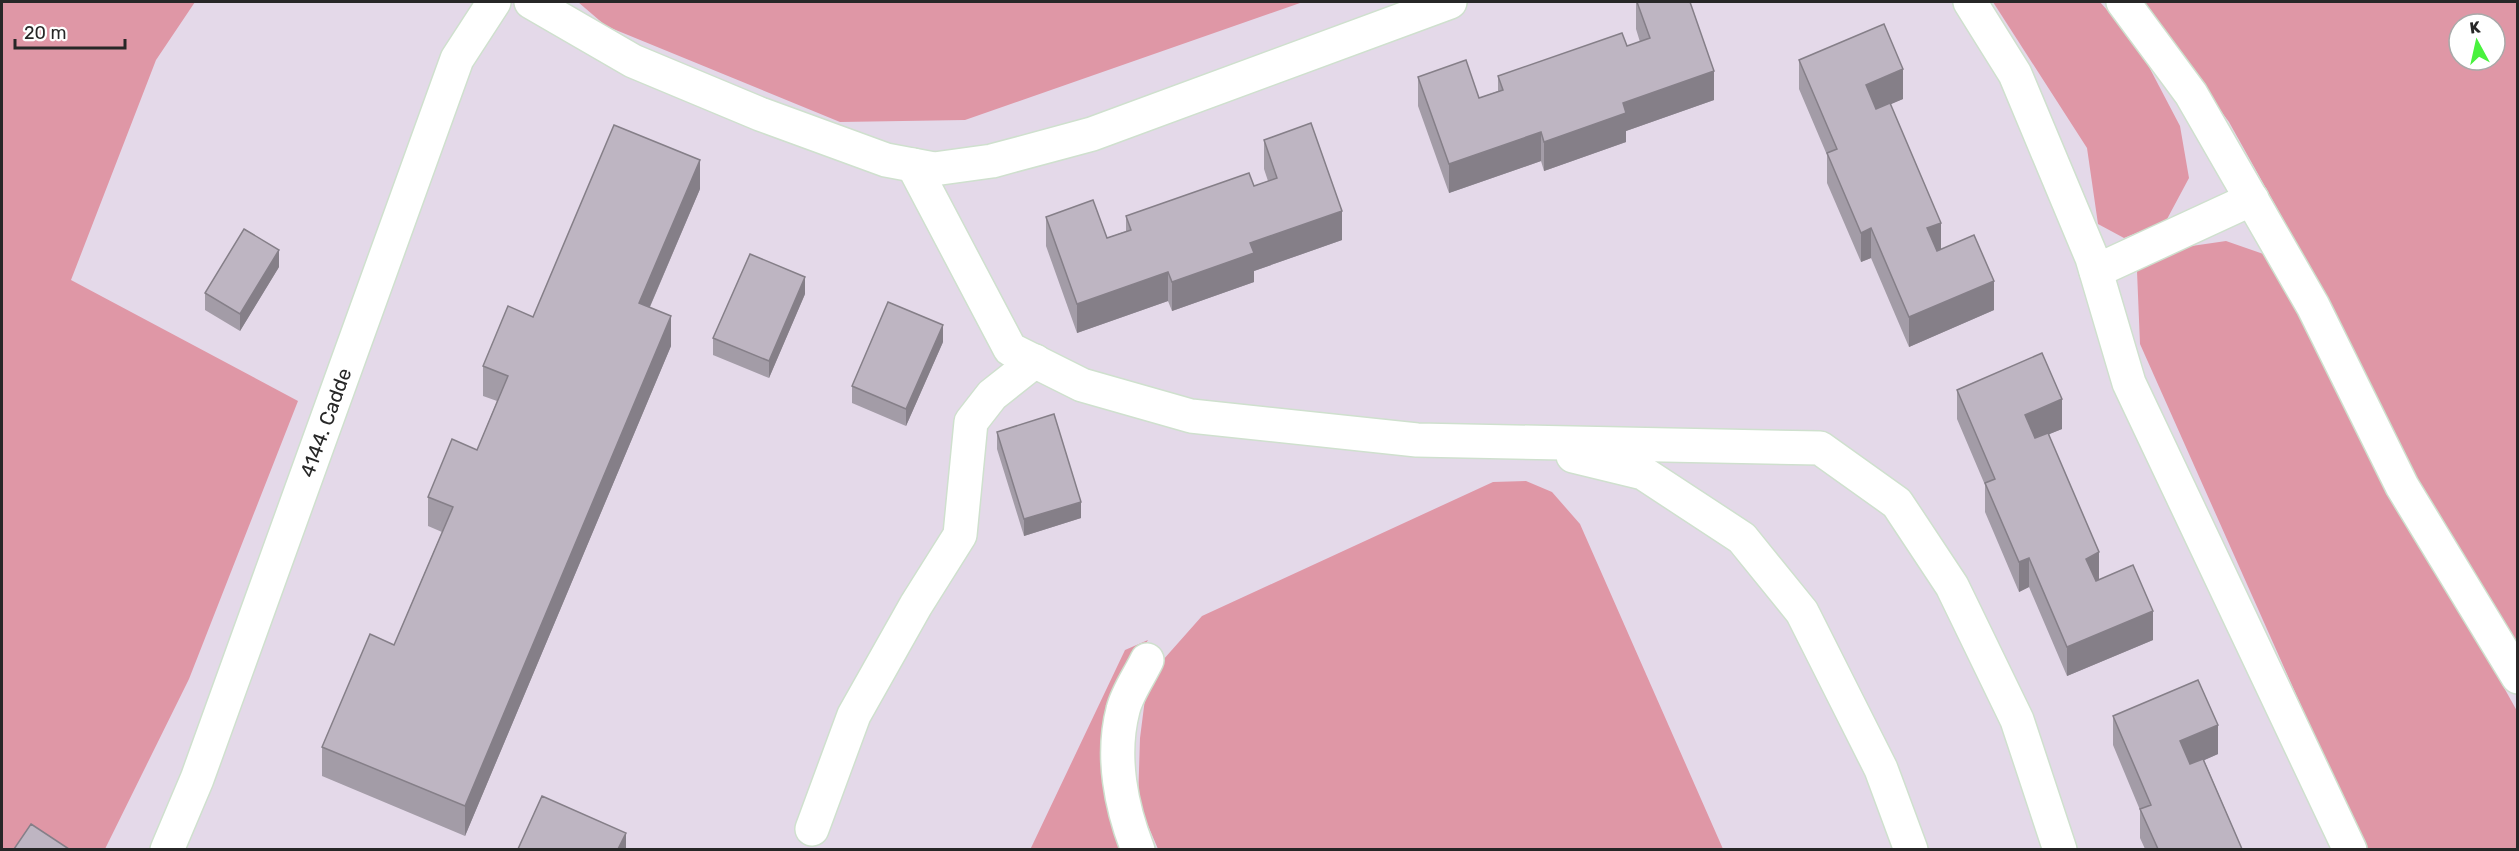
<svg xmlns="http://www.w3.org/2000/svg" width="2519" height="851" font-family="Rubik,sans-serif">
  <rect width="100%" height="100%" fill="#e4d9e9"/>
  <!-- green -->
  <path fill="#df97a6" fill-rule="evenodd" d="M2,2H195L156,60L71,280L298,401L189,679L105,849L2,850Z
    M578,2H1303L965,120L840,122L606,26Z
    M1993,2H2100L2137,44L2180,126L2189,178L2166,221L2124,238L2098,224L2087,148Z
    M2140,2H2517V659L2432,531L2320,285L2229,122ZM2459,24H2495V60H2459Z
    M2226,241L2272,257L2383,471L2517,711V849H2365L2140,344L2137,271L2178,248Z
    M1526,481L1552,492L1580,524L1723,849H1158L1138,802L1140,738L1146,691L1163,660L1202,616L1493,482Z
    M1148,640C1136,659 1121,679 1112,700C1092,745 1103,806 1122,849L1030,850L1125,650Z"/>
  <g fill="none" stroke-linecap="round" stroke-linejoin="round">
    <!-- minor casing -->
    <g stroke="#cfe0ce" stroke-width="36">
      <g id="minor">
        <path d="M531,2L633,61L760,114L886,160L934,169L992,161L1092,134L1450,2"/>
        <path d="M1970,2L2015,74L2092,258L2129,383L2350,850"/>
        <path d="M2123,2L2191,94L2313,306L2402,486L2518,677"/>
        <path d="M913,165L1010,349L1082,385L1191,416L1417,440L1820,448L1897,503L1952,586L2017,720L2060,850"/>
        <path d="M2096,271L2252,199"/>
        <path d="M1573,456L1643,473L1742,538L1802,612L1881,769L1911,850"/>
        <path d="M812,829L854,715L916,605L960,535L971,422L992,395L1035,361"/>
        <path id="s1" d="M167,850L197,779L457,59L494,2"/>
        <path d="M1138,850C1121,807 1111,756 1123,710C1127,693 1140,675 1147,660"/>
      </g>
    </g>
    <!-- minor -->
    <use href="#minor" stroke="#fff" stroke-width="33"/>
  </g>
  <!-- wall -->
  <path fill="#a39ca7" d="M1636,2H1690L1714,100L1626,131V142L1544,171L1541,161L1449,193L1418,106V77L1479,98L1498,91V76L1627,46L1640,42L1636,29Z
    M1799,60L1903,99L1890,104L1941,250L1994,310L1909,347L1871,258L1861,262L1827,183V155L1799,89Z
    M1264,140L1342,240L1254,271V282L1172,311L1168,301L1077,333L1046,246V217L1107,238L1126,231V216L1254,186L1268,181L1264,169Z
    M700,189L650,307L671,346L465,836L322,776V747L394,645L442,532L428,526V497L477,450L497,401L483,396V366Z
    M279,267L240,331L205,310V293Z
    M805,294L769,378L713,355V338Z
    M943,342L906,426L852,403V386Z
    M1957,390L2062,429L2049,434L2099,579L2153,640L2067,676L2029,587L2019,592L1985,512V485L1957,419Z
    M997,432L1081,518L1024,536L997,449Z
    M2113,716L2218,754L2204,760L2242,849H2145L2140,838V810L2113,745Z"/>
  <!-- shaded-wall -->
  <path fill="#857f88" d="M1903,69V99L1866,115V85Z
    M1714,71V100L1626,131V142L1544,171V142L1623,103Z
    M1541,132V161L1449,193V164Z
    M700,160V189L639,332V303Z
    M1342,211V240L1254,271V282L1172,311V282L1250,243Z
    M1941,223V252L1927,258V228Z
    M1871,228V258L1861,262V233Z
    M279,250V267L240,331V314Z
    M1168,272V301L1077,333V304Z
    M805,277V294L769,378V361Z
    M1994,281V310L1909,347V317Z
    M671,316V346L465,836V806Z
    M943,325V342L906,426V409Z
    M2062,399V429L2025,444V415Z
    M1081,502V518L1024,536V519Z
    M2099,552V582L2086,588V559Z
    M2029,558V587L2019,592V562Z
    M2153,611V640L2067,676V647Z
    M2218,725V754L2180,771V741Z
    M626,833V849H618Z"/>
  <!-- building -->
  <path fill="#beb5c2" stroke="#857f88" stroke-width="1.5" d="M1637,2H1690L1714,71L1623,103L1626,113L1544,142L1541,132L1449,164L1418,77L1466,60L1479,98L1503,90L1498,76L1622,33L1627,46L1650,38Z
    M1884,24L1903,69L1866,85L1876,109L1890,103L1941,223L1927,228L1937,251L1974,235L1994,281L1909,317L1871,228L1861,233L1827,153L1837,149L1799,60Z
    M1311,123L1342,211L1250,243L1254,253L1172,282L1168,272L1077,304L1046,217L1093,200L1107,238L1131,230L1126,216L1249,173L1254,186L1277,178L1264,140Z
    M614,125L700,160L639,303L671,316L465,806L322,747L370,634L394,645L453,507L428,497L452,439L477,450L508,376L483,366L508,306L533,317Z
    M244,229L279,250L240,314L205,293Z
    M750,254L805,277L769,361L713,338Z
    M888,302L943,325L906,409L852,386Z
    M2042,353L2062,399L2025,415L2035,438L2048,433L2099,552L2086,559L2096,581L2133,565L2153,611L2067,647L2029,558L2019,562L1985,483L1995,479L1957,390Z
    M1054,414L1081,502L1024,519L997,432Z
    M2198,680L2218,725L2180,741L2190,764L2203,759L2242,849H2158L2140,809L2151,805L2113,716Z
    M542,796L626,833L618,849H518Z
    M31,824L69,849H14Z"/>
  <g text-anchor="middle" stroke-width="5" stroke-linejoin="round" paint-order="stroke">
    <!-- street labels -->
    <g font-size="20" fill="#272727" stroke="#fff">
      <text dy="7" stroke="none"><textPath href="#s1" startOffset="456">4144. Cadde</textPath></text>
    </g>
  </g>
  <!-- border -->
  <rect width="2519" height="851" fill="none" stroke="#272727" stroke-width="6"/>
  <!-- north arrow -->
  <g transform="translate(2477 42) rotate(352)"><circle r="28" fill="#ffffff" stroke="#a9a9a9" stroke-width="1.5"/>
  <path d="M0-4.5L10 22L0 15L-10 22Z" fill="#48f23d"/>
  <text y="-9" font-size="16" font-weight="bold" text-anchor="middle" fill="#272727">K</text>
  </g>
  <!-- scale -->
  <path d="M15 39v9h110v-9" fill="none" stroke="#272727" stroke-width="3"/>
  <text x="24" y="39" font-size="18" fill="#272727" stroke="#ffffff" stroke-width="4.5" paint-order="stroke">20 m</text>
</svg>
